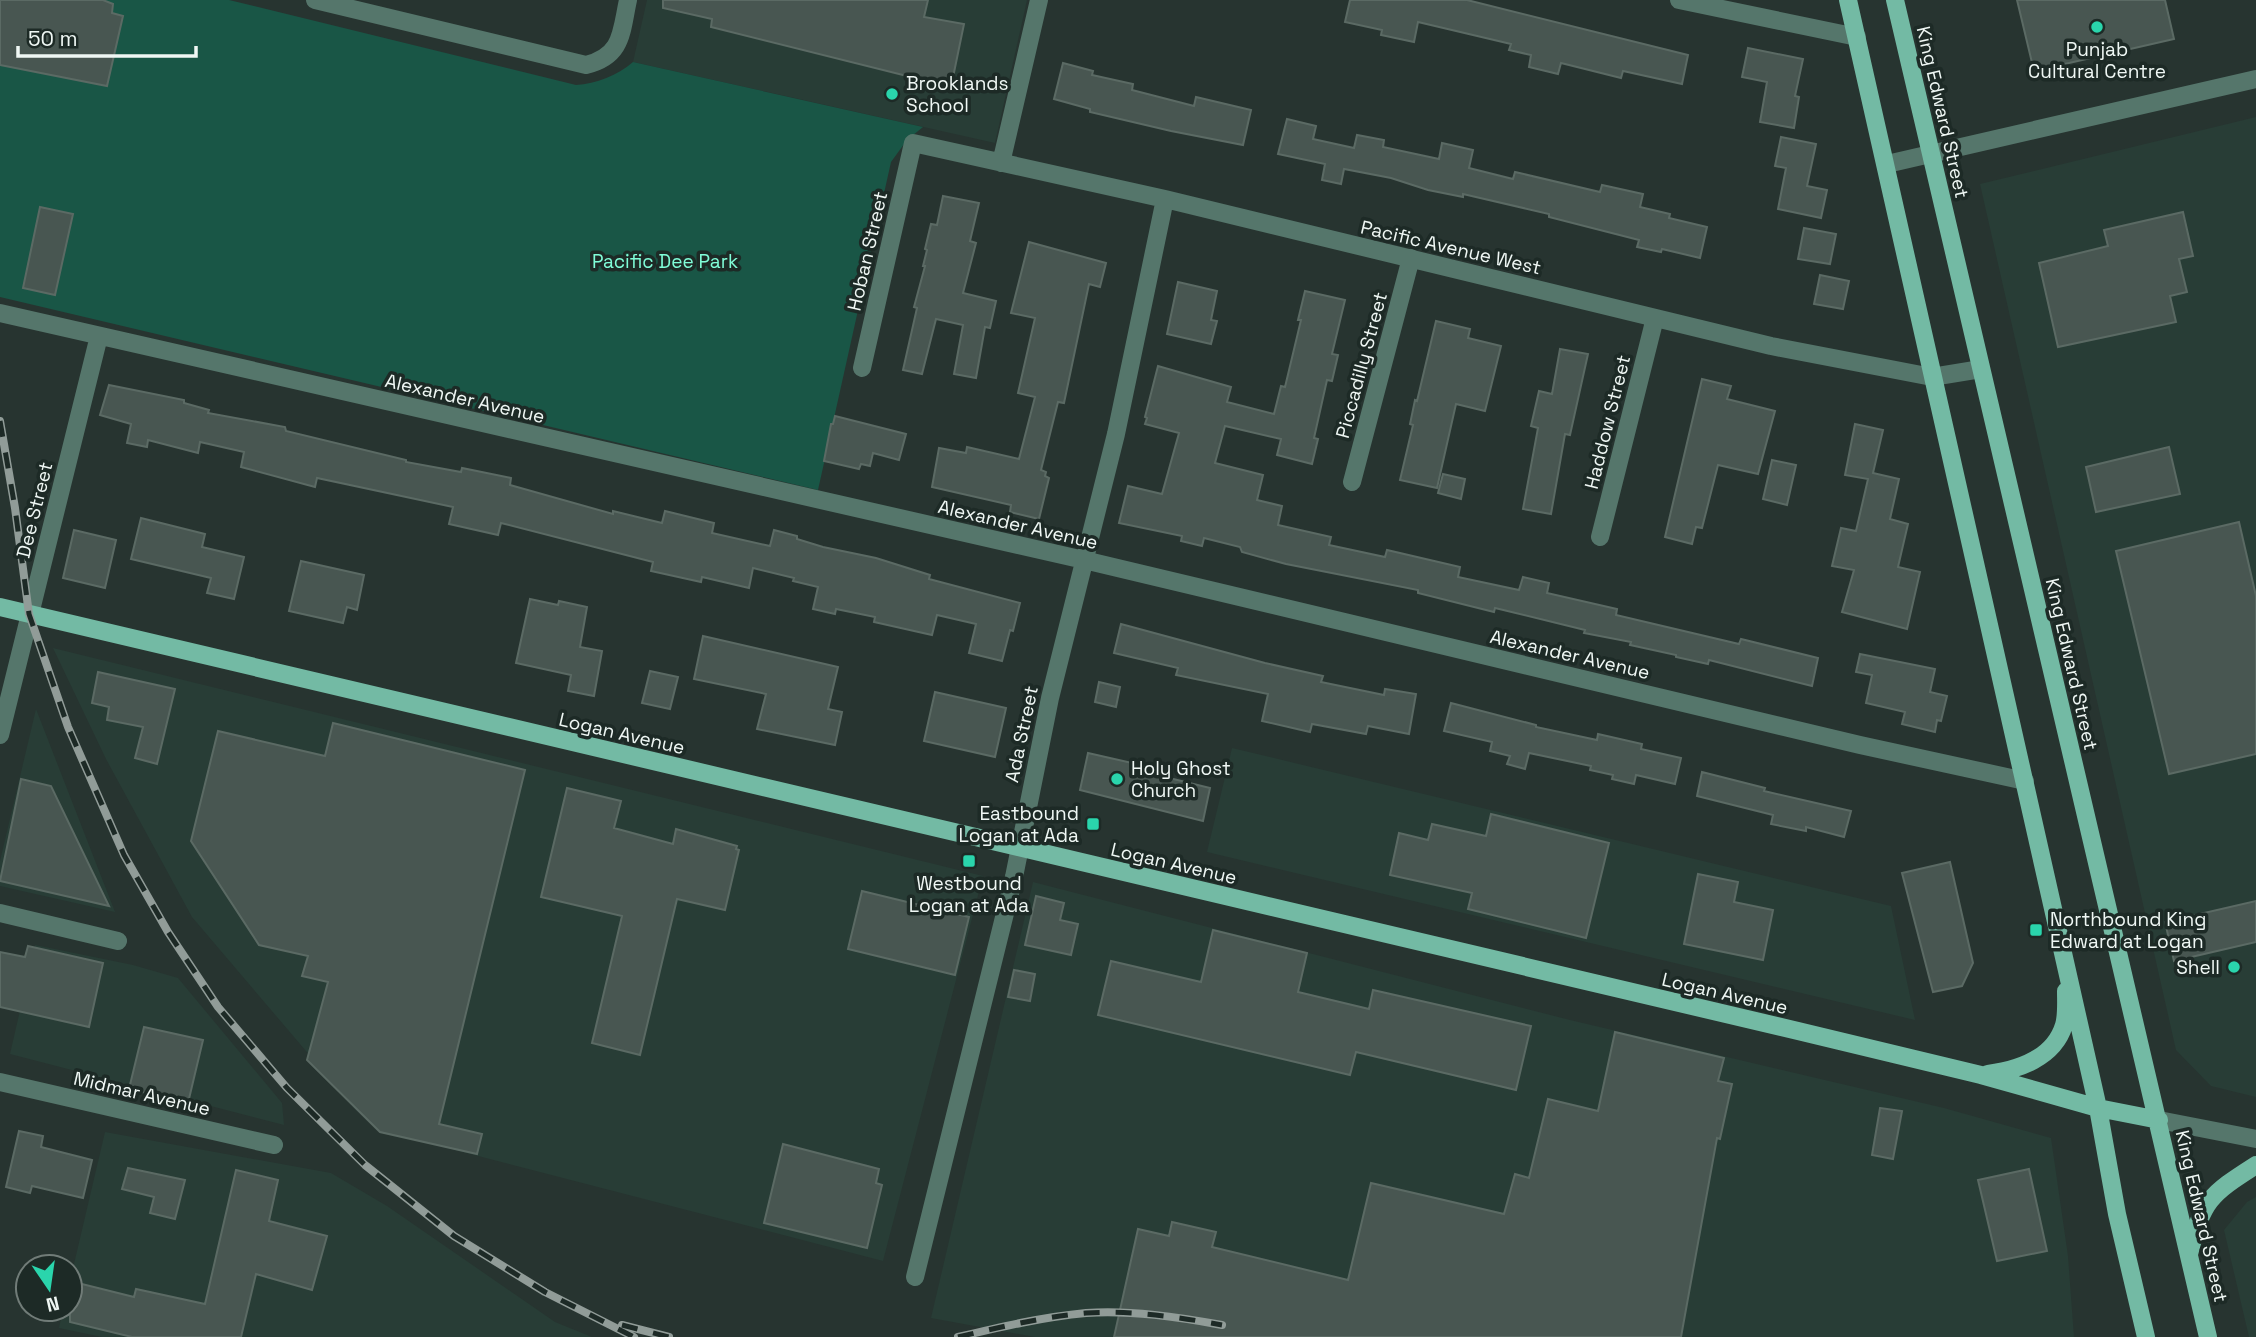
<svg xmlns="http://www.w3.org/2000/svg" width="2256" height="1337" font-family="'Space Grotesk',sans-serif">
  <rect width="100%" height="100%" fill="#273430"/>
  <!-- built -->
  <path fill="#283d36" d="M647,0H1027L995,143L633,62Z
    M2256,117V1097L2211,1086L2176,1050L1980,184Z
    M53,648L983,876L883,1261L390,1133L357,1111L192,917L106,759Z
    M36,709L115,912L0,886V861Z
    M1232,748L1891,906L1915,1020L1207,852Z
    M1033,882L1570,1020L1944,1108L2051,1138L2068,1256L2074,1337H1035L931,1318Z
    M35,945L133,965L178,978L282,1103L284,1125L10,1054Z
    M105,1132L331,1173L387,1206L555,1322L592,1337H102L59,1328L63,1309H70V1281Z
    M2256,1197V1337H2249L2224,1230L2247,1202Z"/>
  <!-- green -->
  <path fill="#195646" d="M0,0H229L576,85C596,84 618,75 633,62L923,127L907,140L891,162L818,490L0,297Z"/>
  <!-- building -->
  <path fill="#485651" stroke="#5b6a64" stroke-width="2" d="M0,0H103L113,4L112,13L123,16L107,86L0,65Z
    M663,0H928L924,17L964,24L951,87L711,27L712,19L663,8Z
    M1350,0H1467L1688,55L1682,84L1623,71L1621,78L1561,63L1558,74L1529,67L1531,55L1509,50L1511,44L1418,22L1414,42L1381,35L1382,30L1345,22Z
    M2017,0H2165L2174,39L2034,71Z
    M1748,48L1803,59L1795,96L1799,97L1794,128L1760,122L1767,82L1742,77Z
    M1063,63L1093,71L1092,75L1133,84L1132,90L1194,106L1196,97L1251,110L1243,145L1171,131L1090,112V109L1054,99Z
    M1287,119L1316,126L1313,139L1354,148L1357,135L1384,140L1383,147L1439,159L1442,143L1473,150L1469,168L1513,179L1515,172L1600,192L1602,185L1643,194L1640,207L1670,214L1669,218L1707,227L1700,258L1662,249L1661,252L1637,247L1639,240L1549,217V214L1463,194V197L1428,190L1391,178L1344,169L1341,184L1322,180L1325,164L1278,154Z
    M1781,137L1816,144L1807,186L1827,190L1821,218L1778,209L1786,168L1775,166Z
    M943,196L979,203L970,241L976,243L963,293L996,301L990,328L985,327L976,378L954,374L963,325L936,319L922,374L903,370L917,308L914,307L925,266H923L927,250L925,249L931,224L937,225Z
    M40,207L73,214L55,295L23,288Z
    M2183,212L2193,256L2179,259L2187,292L2170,296L2176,322L2058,347L2039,263L2108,246L2104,230Z
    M1804,228L1836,234L1830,264L1798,259Z
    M1029,242L1106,263L1100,287L1089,284L1064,403L1058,402L1041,470L1046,472L1045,476L1049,478L1039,519L1010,512L1011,505L932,487L939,448L966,453L967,447L1019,459L1035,397L1018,393L1035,318L1011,313Z
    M1820,275L1849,281L1843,309L1814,304Z
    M1178,282L1217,291L1211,320L1217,321L1211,344L1167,334Z
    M1305,291L1345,300L1332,354L1338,355L1332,381L1327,380L1314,438L1318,439L1312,464L1277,455L1281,439L1225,426L1215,463L1263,475L1257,500L1282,506L1278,525L1331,537L1329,545L1385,557L1387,550L1460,567L1458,577L1519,590L1523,577L1549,583L1547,593L1617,609L1616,615L1739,644L1741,639L1818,658L1812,686L1709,660L1708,664L1676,657V655L1630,645L1631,642L1584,633L1585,630L1495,608L1494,612L1418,593V590L1286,564L1242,552L1240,547L1204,538L1202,546L1181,541L1182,536L1119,523L1128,486L1162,494L1179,433L1145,424L1147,418L1145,417L1158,366L1231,387L1227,402L1274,414L1281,386L1285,387L1301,320H1298Z
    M1436,321L1470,329L1468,338L1501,346L1485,411L1456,404L1437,488L1400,480L1413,425L1410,424L1415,400L1417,401Z
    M1560,349L1588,354L1570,435L1565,434L1551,514L1523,509L1538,428L1531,426L1539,391L1552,394Z
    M1702,379L1731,386L1727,399L1775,411L1758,474L1718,465L1702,528L1696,527L1692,544L1665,537Z
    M109,385L184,400V403L209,410L208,413L285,427L286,431L406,460V462L461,472L462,468L511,478L510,485L613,514V511L662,523L665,511L714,523L712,533L770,546L774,530L797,536V539L823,547L876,558L930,575L929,579L1020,603L1013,631L1010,630L1002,661L969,653L976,624L937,615L932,635L874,622L875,617L836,609L835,614L813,609L818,587L793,581L794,578L753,568L749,588L702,577L701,582L651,571L653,562L501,523L498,535L449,524L453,507L317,478L315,487L241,467L244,452L200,442L198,453L148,440L147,447L127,443L131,424L100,415Z
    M835,416L906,434L899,460L873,453L870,466L861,464L859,469L824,461L831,424H833Z
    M1855,424L1883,430L1873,473L1899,479L1890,519L1908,524L1898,567L1920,572L1907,629L1842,612L1854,570L1832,566L1841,528L1856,531L1868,479L1845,475Z
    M2169,447L2180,494L2096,512L2086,467Z
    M1772,460L1796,465L1787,505L1763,499Z
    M1443,474L1465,479L1461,499L1438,493Z
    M141,518L205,534L202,547L244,557L234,599L207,593L211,578L131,559Z
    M2239,522L2256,596V754L2169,774L2116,551Z
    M74,530L116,540L105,588L63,578Z
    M301,561L364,575L357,610L347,607L343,623L289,611Z
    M530,599L558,605L559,601L587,607L580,647L602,651L594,696L568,691L571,675L516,663Z
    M1121,624L1265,663L1323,676L1321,682L1384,695L1385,689L1416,694L1409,734L1368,726L1366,734L1312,724L1310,732L1262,721L1268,694L1176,675L1178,668L1114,653Z
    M703,636L838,667L828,709L842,712L835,745L757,729L766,694L694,679Z
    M1860,654L1935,669L1930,692L1947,696L1941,721L1937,720L1935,732L1902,724L1905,712L1866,703L1872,675L1856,672Z
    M650,671L678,677L670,709L642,703Z
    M98,672L175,689L157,764L135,758L143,727L107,720L109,707L92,703Z
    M1099,682L1120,687L1116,707L1095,702Z
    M935,692L1006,708L995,757L924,741Z
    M1451,703L1536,725V727L1597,740L1598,734L1642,744L1641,749L1681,758L1675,784L1636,775L1634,784L1612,779L1613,775L1590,770L1591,766L1529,753L1525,769L1507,764L1510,756L1490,751L1492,742L1444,731Z
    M333,723L525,770L439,1124L482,1134L477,1154L380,1132L307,1060L328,982L302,976L308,956L259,945L191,841L218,731L325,756Z
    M1088,753L1154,768L1153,774L1210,788L1203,821L1080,790Z
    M1702,772L1765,788L1764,791L1851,811L1844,837L1806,827V831L1771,824L1773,815L1697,796Z
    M21,779L51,786L109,906L0,881Z
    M567,788L621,801L614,828L673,844L676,829L737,846L736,849L739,850L725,910L677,899L640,1055L592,1043L622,916L541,897Z
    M1491,814L1609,843L1586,938L1468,909L1472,893L1390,875L1399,833L1428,840L1432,824L1486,836Z
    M1950,862L1973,963L1962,986L1933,992L1902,873Z
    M1698,874L1738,882L1734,902L1773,910L1763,960L1684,944Z
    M862,891L969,917L955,975L848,949Z
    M1036,896L1064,903L1060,920L1078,924L1071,955L1025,945Z
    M2256,901V942L2174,961L2165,922Z
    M1213,930L1307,953L1298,992L1369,1009L1373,990L1531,1026L1516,1090L1356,1052L1350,1075L1098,1015L1111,961L1201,982Z
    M28,946L103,963L89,1027L0,1007V952L25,957Z
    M1014,970L1035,974L1030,1001L1008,997Z
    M144,1027L203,1040L188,1103L129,1089Z
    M1615,1032L1724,1058L1718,1081L1732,1084L1720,1139L1717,1138L1681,1337H1114L1138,1229L1169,1236L1172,1222L1216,1232L1212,1247L1348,1280L1371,1183L1504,1214L1515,1174L1529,1178L1548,1099L1598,1111Z
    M1880,1108L1902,1111L1893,1159L1872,1155Z
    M19,1131L43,1136L41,1147L92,1160L83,1198L32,1186L30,1193L6,1187Z
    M783,1144L879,1169L876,1183L882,1185L867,1248L764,1223Z
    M128,1168L185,1180L175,1219L150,1213L154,1197L122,1189Z
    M2029,1169L2047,1251L1997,1261L1978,1180Z
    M236,1170L278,1180L269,1221L327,1236L312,1290L256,1274L241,1337H132L70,1322V1281L134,1297L136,1289L205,1304Z"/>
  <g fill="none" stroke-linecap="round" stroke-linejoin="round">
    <!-- minor -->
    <path stroke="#55766b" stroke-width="18" d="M315,0L586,65C623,56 621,32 628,0
      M1679,0L1857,37
      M1001,163L1039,0
      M1887,164L2256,79
      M0,313L1084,560L1860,745L2025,781
      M862,368L913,143L1165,199L1771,346L1932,377L1981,369
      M1352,482L1411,258
      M1600,537L1655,318
      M0,735L99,336
      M0,913L118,941
      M0,1082L274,1145
      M2159,1120L2256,1139
      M915,1277L1014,877L1050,698L1116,434L1165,199"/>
    <!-- major -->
    <path stroke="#73baa4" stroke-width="18" d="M1848,0L2098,1108L2117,1214L2146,1337
      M1895,0L2208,1337
      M0,607L1798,1031L1981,1075L2098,1108L2159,1120
      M1988,1074C2018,1070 2054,1058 2064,1025C2067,1015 2066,1002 2066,991
      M2189,1254C2203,1200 2209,1195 2256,1165"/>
    <!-- rail casing -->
    <g stroke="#919c98" stroke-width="8">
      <path id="rail" d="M0,421L15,508L29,614L68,727L124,855L168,932L218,1007L287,1088L365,1165L454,1236L545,1292L634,1337
        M622,1325L669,1337
        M958,1337C1000,1327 1043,1317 1086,1313C1131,1310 1178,1317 1222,1325"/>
    </g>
    <!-- rail -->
    <use href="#rail" stroke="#1d2a26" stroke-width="5" stroke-dasharray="16" stroke-linecap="butt"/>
  </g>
  <!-- markers -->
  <g fill="#2ad5ac" stroke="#1d2a26" stroke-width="2.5">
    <circle cx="2097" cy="27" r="7"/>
    <circle cx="892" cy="94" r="7"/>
    <circle cx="1117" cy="779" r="7"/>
    <rect x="1086" y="817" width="14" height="14" rx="3.5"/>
    <rect x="962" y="854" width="14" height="14" rx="3.5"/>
    <rect x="2029" y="923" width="14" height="14" rx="3.5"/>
    <circle cx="2234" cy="967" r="7"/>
  </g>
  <g text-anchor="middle" stroke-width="7" stroke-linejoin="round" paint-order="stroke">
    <!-- poi labels -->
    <g font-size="19" fill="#eff7f4" stroke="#1d2a26" text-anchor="start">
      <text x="2097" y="56" text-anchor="middle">Punjab<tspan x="2097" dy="22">Cultural Centre</tspan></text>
      <text x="906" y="90">Brooklands<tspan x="906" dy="22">School</tspan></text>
      <text x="1131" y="775">Holy Ghost<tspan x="1131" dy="22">Church</tspan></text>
      <text x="1079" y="820" text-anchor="end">Eastbound<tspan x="1079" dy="22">Logan at Ada</tspan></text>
      <text x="969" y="890" text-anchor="middle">Westbound<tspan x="969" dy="22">Logan at Ada</tspan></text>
      <text x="2050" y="926">Northbound King<tspan x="2050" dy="22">Edward at Logan</tspan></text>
      <text x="2220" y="974" text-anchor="end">Shell</text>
    </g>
    <!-- street labels -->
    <g font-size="19" fill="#eff7f4" stroke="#1d2a26">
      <text transform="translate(1943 112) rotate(77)" y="7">King Edward Street</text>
      <text transform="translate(1451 247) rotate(13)" y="7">Pacific Avenue West</text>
      <text transform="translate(867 251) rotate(-77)" y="7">Hoban Street</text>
      <text transform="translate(1361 365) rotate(-75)" y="7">Piccadilly Street</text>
      <text transform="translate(465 398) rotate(13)" y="7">Alexander Avenue</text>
      <text transform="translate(1607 422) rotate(-76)" y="7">Haddow Street</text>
      <text transform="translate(34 510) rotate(-76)" y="7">Dee Street</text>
      <text transform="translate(1018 524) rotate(13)" y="7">Alexander Avenue</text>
      <text transform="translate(1570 654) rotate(13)" y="7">Alexander Avenue</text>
      <text transform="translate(2072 664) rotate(77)" y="7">King Edward Street</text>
      <text transform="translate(622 733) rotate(13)" y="7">Logan Avenue</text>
      <text transform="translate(1021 734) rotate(-78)" y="7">Ada Street</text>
      <text transform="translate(1174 863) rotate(13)" y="7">Logan Avenue</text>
      <text transform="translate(1725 993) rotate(13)" y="7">Logan Avenue</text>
      <text transform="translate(142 1093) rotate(13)" y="7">Midmar Avenue</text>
      <text transform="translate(2202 1216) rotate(77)" y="7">King Edward Street</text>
    </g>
    <!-- park labels -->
    <g font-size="19" fill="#80fdd8" stroke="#1d2a26">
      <text x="665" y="268">Pacific Dee Park</text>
    </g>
  </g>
  <!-- north arrow -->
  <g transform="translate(49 1288) rotate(167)"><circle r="33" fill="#1d2a26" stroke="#717c78" stroke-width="2"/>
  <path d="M0-5L12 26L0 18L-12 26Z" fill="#2ad5ac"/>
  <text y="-10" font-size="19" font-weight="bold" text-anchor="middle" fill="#eff7f4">N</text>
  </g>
  <!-- scale -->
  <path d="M18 46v10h178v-10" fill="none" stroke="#eff7f4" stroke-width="3.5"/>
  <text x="28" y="46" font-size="21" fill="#eff7f4" stroke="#1d2a26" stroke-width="5" paint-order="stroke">50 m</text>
</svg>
